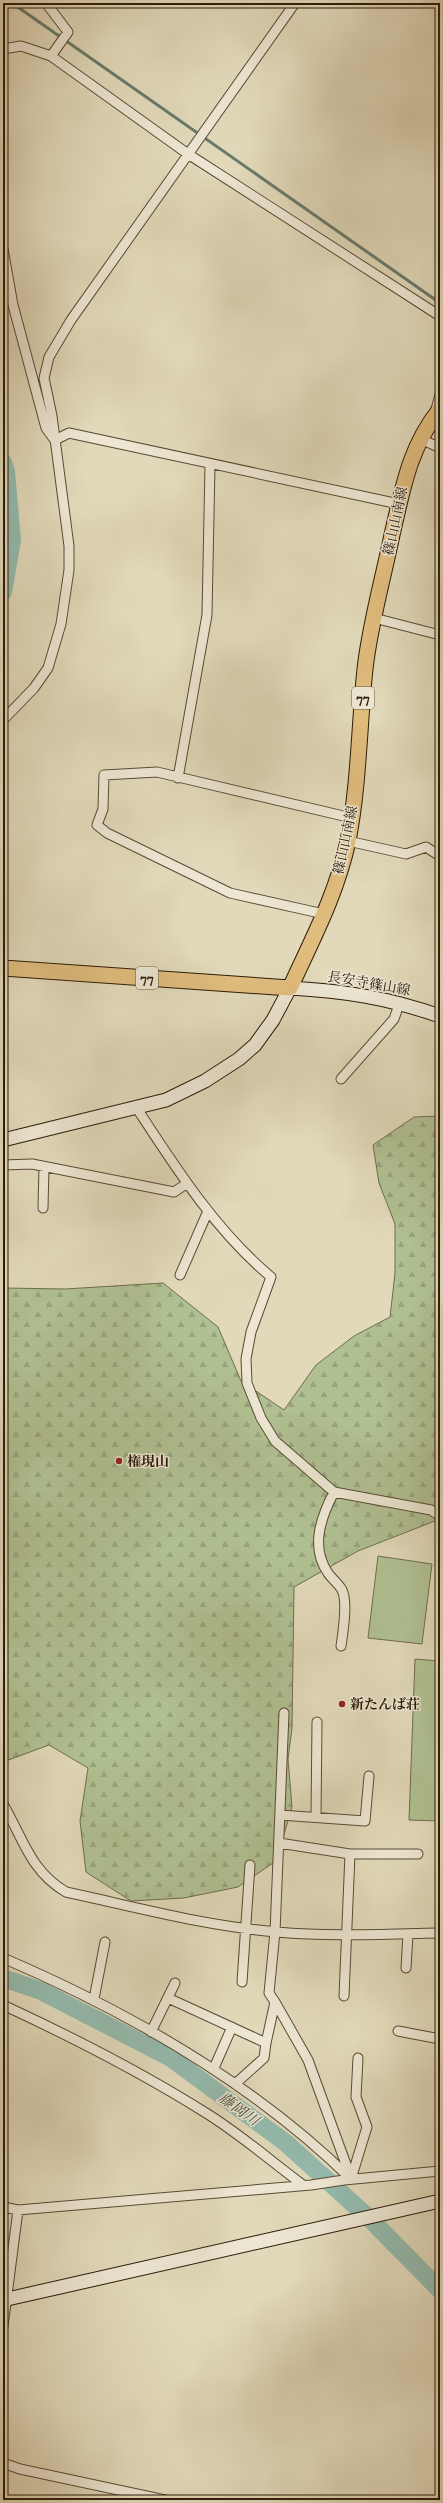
<svg xmlns="http://www.w3.org/2000/svg" width="443" height="2503" font-family="'IM FELL DW Pica','Noto Serif JP',serif">
  <defs>
    <pattern id="forest-firs" width="22" height="20" patternUnits="userSpaceOnUse"><rect width="22" height="20" fill="#b0c092"/><path d="M5 1l3.5 6h-7zM16 11l3.5 6h-7z" fill="#98a47c"/></pattern>
  </defs>
  <rect width="100%" height="100%" fill="#e1d9ba"/>
  <filter id="stains"><feTurbulence type="fractalNoise" baseFrequency=".005" numOctaves="4"/><feColorMatrix values="0 0 0 0 .2 0 0 0 0 .09 0 0 0 0 .02 0 0 0 .5 -.17"/></filter>
  <radialGradient id="worn" r=".72"><stop offset=".6" stop-color="#630" stop-opacity="0"/><stop offset="1" stop-color="#630" stop-opacity=".3"/></radialGradient>
  <!-- green -->
  <path fill="#b0c092" stroke="#6e6e4d" d="M378,1556L432,1564L422,1644L368,1638Z
    M415,1659L440,1661V1821L409,1820Z"/>
  <!-- forest -->
  <path fill="url(#forest-firs)" stroke="#6e6e4d" d="M440,1116V1519L358,1551L294,1587L292,1728L288,1759L292,1807L276,1861L238,1887L184,1898L131,1901L86,1872L80,1821L88,1768L49,1745L3,1762V1288L65,1289L163,1283L218,1327L241,1381L284,1410L316,1365L354,1336L390,1317L395,1273V1224L379,1183L373,1145L414,1117Z"/>
  <g fill="none" stroke-linecap="round" stroke-linejoin="round">
    <!-- stream -->
    <path stroke="#6a7a6b" stroke-width="3" d="M12,3L440,303"/>
    <!-- river -->
    <path stroke="#94baad" stroke-width="18" d="M3,463L6,471L12,540L3,592
      M3,1978L41,1991L171,2058L286,2143L371,2220L440,2290"/>
    <!-- street casing -->
    <g stroke="#594a34" stroke-width="11">
      <path id="street" d="M46,3L68,32L51,56
        M3,49L21,46L51,56L188,154L440,316
        M3,249L13,305L46,428L54,439
        M435,413L440,395
        M419,438L440,448
        M55,440L69,433L399,504
        M374,618L440,635
        M3,720L34,688L48,668L61,624L69,570V546L52,416L44,378L49,357L71,320L295,3
        M178,778L207,615L210,465
        M348,841L406,854L426,847L440,856
        M324,914L230,893L107,833L97,825L103,809L104,775L157,772L352,818
        M341,1079L394,1019L400,1002
        M136,1107C176,1168 215,1230 271,1277L251,1332L246,1359L247,1383L261,1418L275,1441L334,1492L431,1510L440,1516
        M3,1165L32,1164L174,1192L186,1184
        M43,1208L44,1167
        M180,1275L208,1211
        M334,1492C321,1517 310,1547 328,1573C332,1579 339,1584 342,1590C348,1602 343,1632 341,1646
        M3,1804C23,1838 30,1871 66,1892C136,1907 205,1926 277,1932C331,1937 386,1934 440,1933
        M280,1815L365,1821L369,1776
        M316,1817L317,1722
        M279,1843L350,1854L344,1996
        M350,1854H418
        M3,1958C129,2012 252,2082 351,2179
        M406,1968L408,1934
        M242,1982L250,1865
        M168,1998L266,2043L264,2058L235,2084
        M94,1999L105,1942
        M275,2002L308,2060L351,2178
        M3,2005C72,2037 141,2072 206,2113C240,2134 271,2161 303,2185
        M398,2031L440,2039
        M151,2032L175,1983
        M266,2043L275,2002L269,1993L275,1932L284,1713
        M214,2068L232,2027
        M351,2179L367,2127L356,2097L358,2058
        M3,2207L18,2210L311,2185L344,2180L440,2171
        M3,2326L18,2210
        M3,2463L20,2469L165,2500"/>
    </g>
    <!-- secondary casing -->
    <g stroke="#2c1b08" stroke-width="15">
      <path id="secondary" d="M3,1140L166,1100L205,1081L239,1059L255,1045L273,1020L290,988C345,991 388,998 440,1016
        M3,2300L440,2201"/>
    </g>
    <!-- primary casing -->
    <g stroke="#2c1b08" stroke-width="17">
      <path id="primary" d="M3,968L290,988C312,940 337,893 348,841C359,784 359,727 365,669C370,624 383,579 392,535C403,488 409,448 440,409"/>
    </g>
    <!-- street -->
    <use href="#street" stroke="#ece6d2" stroke-width="9"/>
    <!-- secondary -->
    <use href="#secondary" stroke="#ece6d2" stroke-width="13"/>
    <!-- primary -->
    <use href="#primary" stroke="#e0bc7d" stroke-width="15"/>
  </g>
  <!-- markers -->
  <g fill="#8f2418" stroke="#ece6d2" stroke-width="1.5">
    <circle cx="119" cy="1461" r="4"/>
    <circle cx="342" cy="1704" r="4"/>
  </g>
  <g text-anchor="middle" stroke-width="3" stroke-linejoin="round" paint-order="stroke">
    <!-- shield labels -->
    <g fill="#ece6d2" stroke="#665845" stroke-width="1">
      <rect x="352" y="687" width="22" height="22" rx="3"/>
      <rect x="136" y="967" width="22" height="22" rx="3"/>
    </g>
    <g font-size="13" font-weight="bold" fill="#2c1b08">
      <text x="363" y="703">77</text>
      <text x="147" y="983">77</text>
    </g>
    <!-- street labels -->
    <g font-size="14" fill="#2c1b08" stroke="#ece6d2">
      <text transform="translate(395 521) rotate(-78)" y="5">篠山山南線</text>
      <text transform="translate(345 840) rotate(-78)" y="5">篠山山南線</text>
      <text transform="translate(369 983) rotate(10)" y="5">長安寺篠山線</text>
    </g>
    <!-- poi labels -->
    <g font-size="14" font-weight="bold" fill="#2c1b08" stroke="#ece6d2" text-anchor="start">
      <text x="127" y="1466">権現山</text>
      <text x="350" y="1709">新たんば荘</text>
    </g>
    <!-- water labels -->
    <g font-size="15" font-style="italic" fill="#4b4b3a" stroke="#ece6d2">
      <text transform="translate(239 2109) rotate(36)" y="5">藤岡川</text>
    </g>
  </g>
  <!-- margin -->
  <rect width="443" height="2503" fill="none" stroke="#e1d9ba" stroke-width="16"/>
  <rect x="4" y="4" width="435" height="2495" fill="none" stroke="#2c1b08" stroke-width="2"/>
  <rect x="8" y="8" width="427" height="2487" fill="none" stroke="#2c1b08"/>
  <rect width="100%" height="100%" filter="url(#stains)"/>
  <rect width="100%" height="100%" fill="url(#worn)"/>
</svg>
